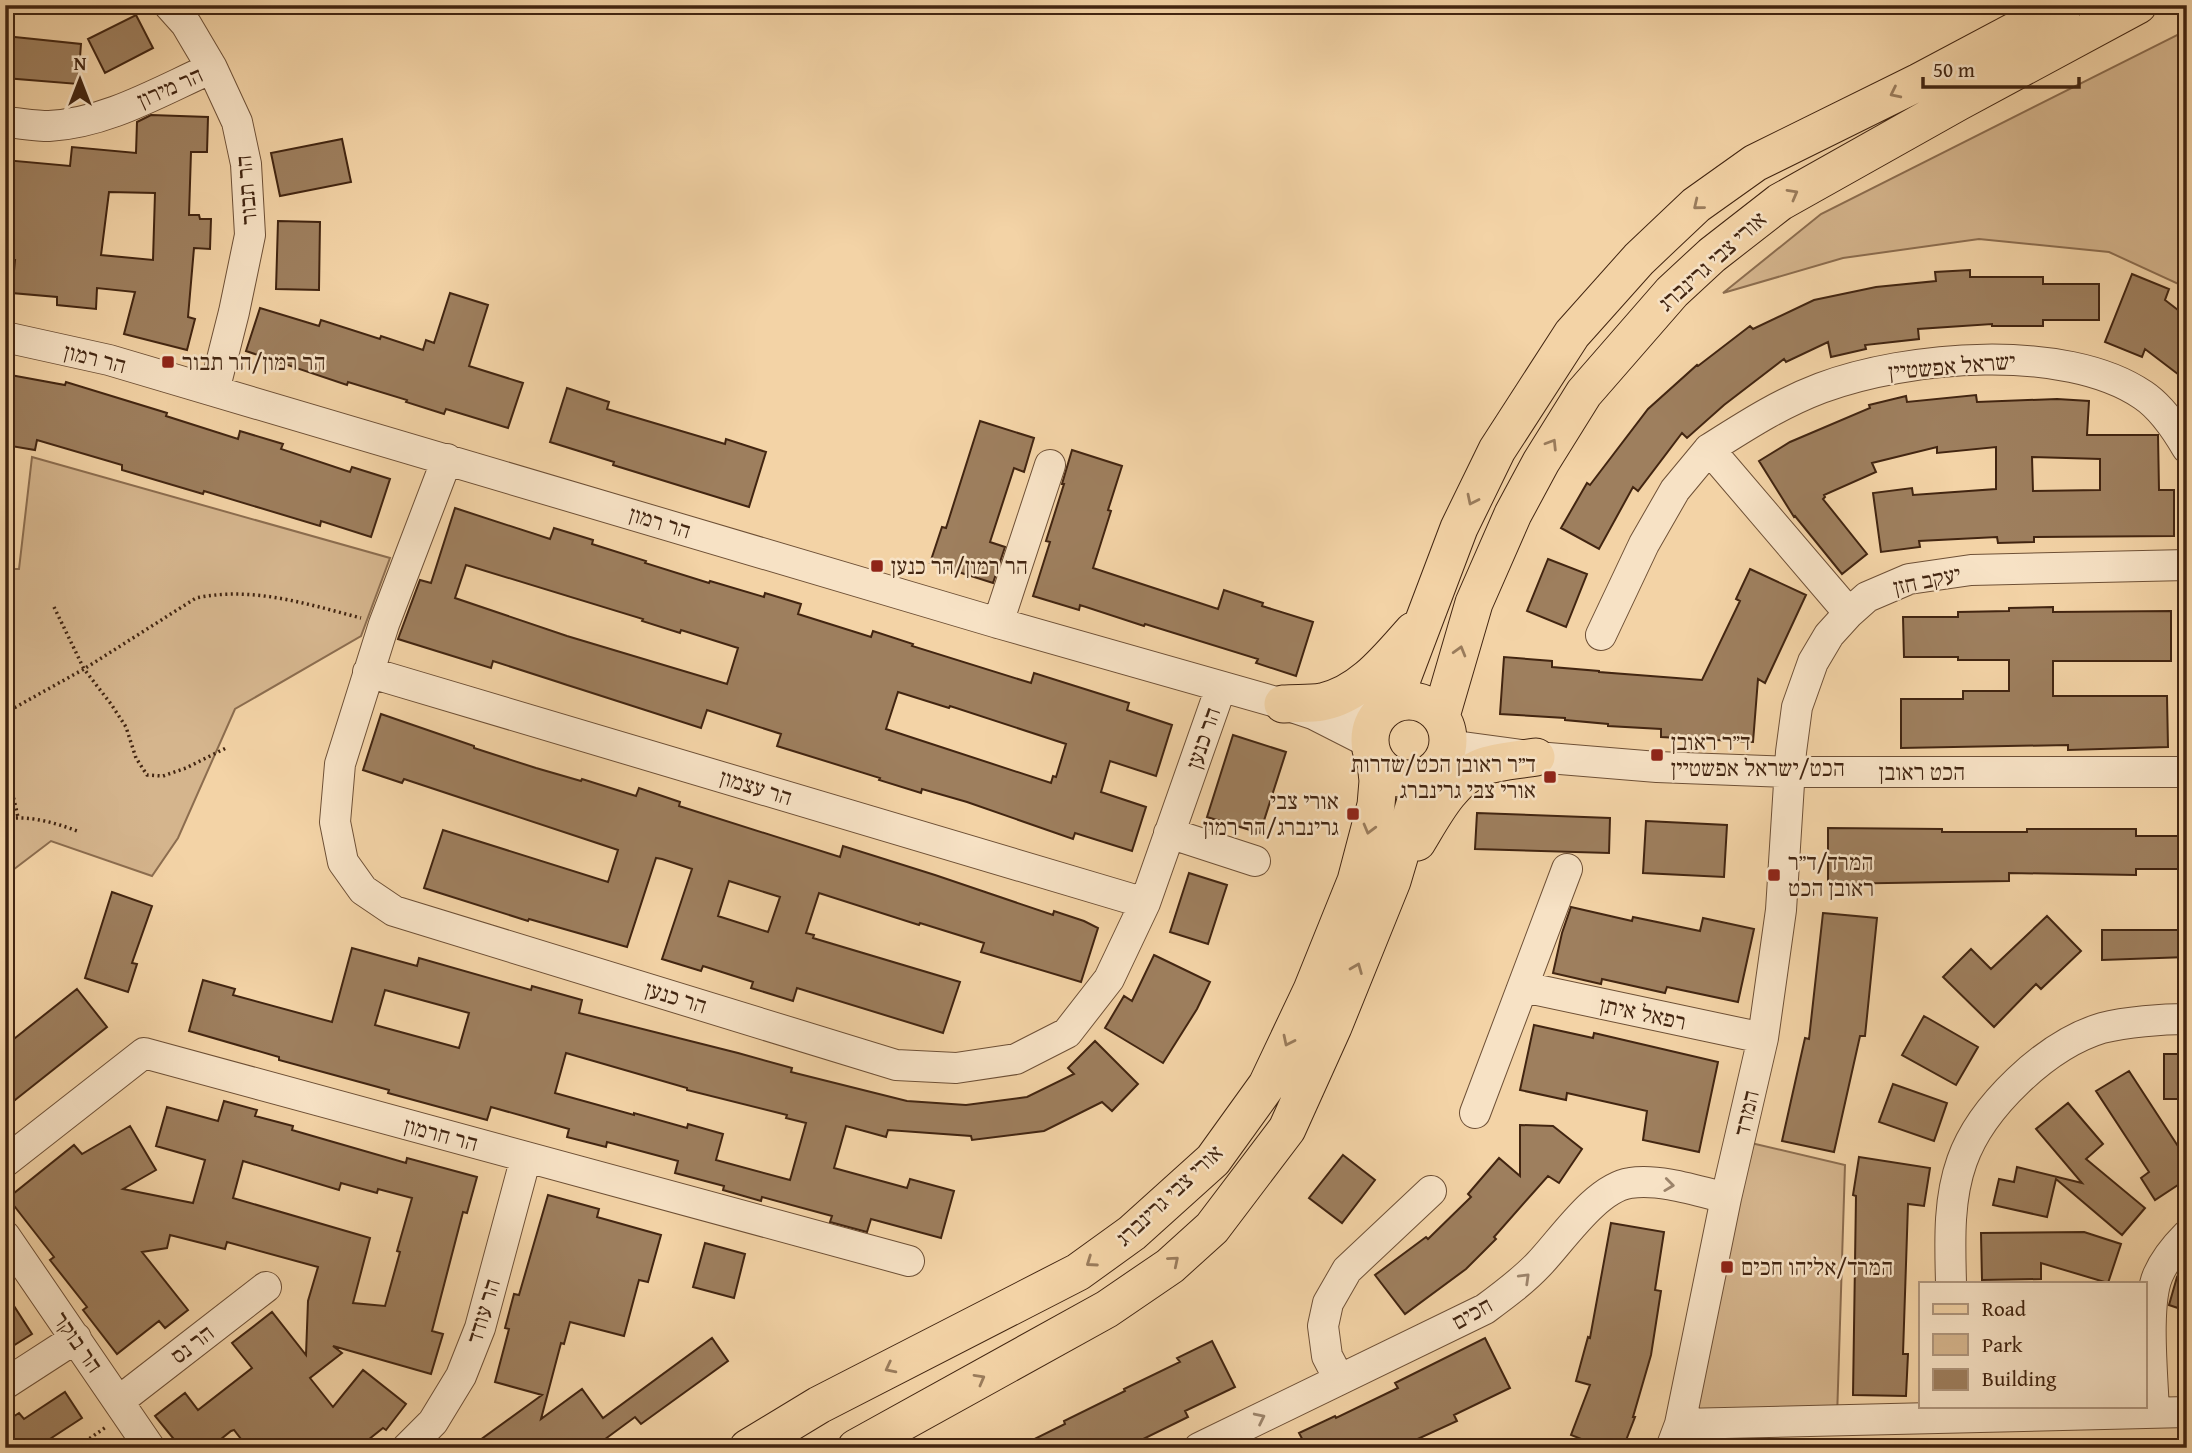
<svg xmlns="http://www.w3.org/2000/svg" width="2192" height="1453" font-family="'Gentium Book Plus','Frank Ruhl Libre',serif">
  <rect width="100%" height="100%" fill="#f3d3a6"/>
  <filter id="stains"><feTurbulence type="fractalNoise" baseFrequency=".00286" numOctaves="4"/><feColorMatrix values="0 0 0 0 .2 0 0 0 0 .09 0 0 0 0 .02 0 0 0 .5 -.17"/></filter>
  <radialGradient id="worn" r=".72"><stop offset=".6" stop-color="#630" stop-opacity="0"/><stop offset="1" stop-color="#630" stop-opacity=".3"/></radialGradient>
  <!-- green -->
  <path fill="#d5b58d" stroke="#8c6d4f" stroke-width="2" d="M2187,30V288L2109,252L1979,239L1843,258L1723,293L1821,214Z
    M32,457L390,558L361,636L235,709L178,838L152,876L51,841L5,876V569H19Z
    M1751,1143L1845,1165L1837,1418L1692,1415Z"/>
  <!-- building -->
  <path fill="#9e7f5e" stroke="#422511" stroke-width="2" fill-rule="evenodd" d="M136,15L153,48L105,73L88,39Z
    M5,36L81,44L78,84L5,78Z
    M151,115L208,117L207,152H191L189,215H199L200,219H211L210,249L194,248L188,317L195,319L187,350L124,334L135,292L97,288L96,309L57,305V297L12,293L15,260H5V160L70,166L72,147L136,153L137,122ZM109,192L155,193L153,260L101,255Z
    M342,139L351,182L280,196L271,153Z
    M278,221L320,222L319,290L276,289Z
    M1970,270V277H2043V284H2099V320H2043V326H1992V324L1918,329L1919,339L1865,345L1866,349L1831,357L1828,342L1786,362L1784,359L1724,405L1687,438L1682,433L1638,491L1633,487L1599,549L1561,528L1587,483L1590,485L1648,409L1697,365L1698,366L1750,326L1753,329L1814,300L1876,287L1936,281L1935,272Z
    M2132,274L2169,289L2165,300L2187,317V381L2145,349L2142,357L2105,342Z
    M450,293L488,305L469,366L523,383L508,428L446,409L444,414L406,402L407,400L348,382L347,385L246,351L260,308L319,326L321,320L380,339L381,336L423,350L426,340L434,343Z
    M5,374L65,385L66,382L167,413L166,416L238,439L240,431L283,444L281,449L350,472L352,467L390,479L371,537L321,521L320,526L204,491L203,494L122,470V465L37,440L35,450L5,445Z
    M567,388L609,402L607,409L725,444L726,439L766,452L749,507L613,465L614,462L550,442Z
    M1976,395L1977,402L2057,399L2089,401L2087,435H2158L2159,490H2174V536L2034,537V542L1998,543L1997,537L1919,541L1920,547L1881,552L1873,493L1912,488L1913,495L1996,489V447L1937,453V447L1872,463L1876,472L1824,495L1825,497L1823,499L1867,554L1842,574L1795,516L1794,517L1759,461L1790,442L1870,408L1869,405L1906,396L1907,402ZM2032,457L2100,459V490L2033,491Z
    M980,421L1034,438L1024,472L1014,468L990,542L1005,547L993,583L930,563L942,527L946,528Z
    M1072,450L1122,466L1108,510L1111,511L1093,568L1218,609L1224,590L1263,603L1262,606L1313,622L1296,676L1256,663L1258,659L1145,624L1144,626L1080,605L1079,610L1033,596L1050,542L1046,541L1064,484H1062Z
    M455,508L550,539L554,528L593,540L592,544L646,561L645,563L709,583L710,581L764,597L765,593L801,604L798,614L871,637L873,631L913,644L912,646L1031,683L1034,673L1129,703L1127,710L1172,725L1156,776L1110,761L1101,792L1146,807L1132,851L1075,833L1073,839L967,802L922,789L921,793L879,780L880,778L777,746L781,734L707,710L701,728L493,661L491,668L398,639L420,580L431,583ZM466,565L643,619L642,621L680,633L681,630L738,648L727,684L567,636L455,598ZM898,692L949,708L950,706L1066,744L1056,777L1053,776L1051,783L886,729Z
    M1548,559L1587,574L1566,627L1527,611Z
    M1750,569L1806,595L1765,683L1758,679L1753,742L1661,737V729L1608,726V724L1565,720V718L1500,714L1504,657L1552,661V667L1599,671V672L1702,680L1740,601L1736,599Z
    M2053,607V612L2171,611V661H2053V696H2167L2168,747L2068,750V745L1901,748V699H1963V691H2009V660H1958V657H1904L1903,617H1958V612L2009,611V608Z
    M381,714L474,746V748L536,768L581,781L582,779L636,796L639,788L680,802L679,806L840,857L843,846L935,875L1053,915L1054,911L1084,921L1098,928L1081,982L981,952L984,943L920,923L919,925L819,893L806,933L814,935L813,938L960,982L943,1033L797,988L793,1001L751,988L753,982L703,966L701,971L662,959L692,869L662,859L656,858L627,947L529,919L528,921L424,888L443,830L608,882L618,850L404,779L402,783L363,770ZM729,881L780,897L768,932L718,916Z
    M1233,735L1286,752L1260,833L1207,817Z
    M1477,813L1610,818L1609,853L1475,849Z
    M1646,821L1727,825L1724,877L1643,873Z
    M1828,828L1942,829V832H2027V829H2136V836H2187V869H2136V875L2009,873V881L1828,884Z
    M1189,873L1227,885L1208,944L1170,932Z
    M112,892L152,906L132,963L137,964L128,992L85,978Z
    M1571,907L1632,921L1633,917L1700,931L1703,918L1754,929L1738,1002L1667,987L1665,993L1602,979L1601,984L1553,973L1562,933Z
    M1823,913L1877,918L1865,1036H1860L1834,1152L1782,1141L1805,1038L1809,1039Z
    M2047,916L2081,951L2041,989L2036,984L1994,1027L1943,977L1971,949L1991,969Z
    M2102,930H2187V957L2102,960Z
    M352,948L417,966L419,958L531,990L532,986L582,1000L579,1013L738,1053L792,1068L791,1072L907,1101L966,1105L1027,1097L1074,1074L1068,1068L1095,1041L1138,1084L1112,1111L1102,1102L1044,1131L972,1140L971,1136L888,1130L886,1137L846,1126L834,1168L907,1188L910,1179L954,1191L941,1238L871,1219L867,1232L830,1222L832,1216L762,1197L761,1201L723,1190L724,1186L675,1173L678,1161L607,1142L606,1147L567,1137L569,1129L491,1107L487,1120L388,1093L389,1090L279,1060V1057L189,1031L203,980L235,989L233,995L332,1022ZM385,990L469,1013L459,1048L375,1025ZM566,1053L687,1088V1090L787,1115L786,1118L806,1123L790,1180L716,1160L723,1134L688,1124L687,1128L634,1113V1115L555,1093Z
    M1154,955L1210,982L1197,1009L1163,1063L1105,1028L1124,996L1132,1001Z
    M77,989L107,1027L5,1108V1046Z
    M1924,1016L1978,1047L1956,1085L1902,1055Z
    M1534,1025L1593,1038L1594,1033L1718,1062L1699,1152L1643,1140L1647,1111L1567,1093L1566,1100L1520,1090Z
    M2164,1054H2187V1099H2164Z
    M2129,1071L2187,1160V1179L2155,1200L2141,1178L2149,1172L2096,1091Z
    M1893,1084L1947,1103L1934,1141L1879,1122Z
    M224,1101L257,1110L255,1116L293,1126L292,1130L406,1163L407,1158L477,1177L467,1213L463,1212L432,1331L443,1334L431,1374L333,1346L342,1353L310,1378L333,1407L363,1370L406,1404L386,1430L383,1428L358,1448H248L234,1430L231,1431L210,1448H181L155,1416L185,1393L198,1410L252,1368L232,1343L272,1312L306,1355L308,1301L318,1267L227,1242L225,1249L170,1235L167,1248L142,1252L188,1310L165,1328L159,1321L117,1354L83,1310L87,1307L50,1260L54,1257L8,1198L74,1145L82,1154L130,1126L156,1170L123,1189L193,1203L205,1160L156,1146L167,1107L218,1121ZM243,1161L339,1190L341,1183L377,1193L378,1189L412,1198L397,1251L400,1252L385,1306L353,1303L370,1238L233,1198Z
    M2068,1103L2103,1144L2086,1159L2145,1208L2122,1235L2056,1179L2047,1217L1993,1205L1999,1179L2014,1182L2017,1167L2082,1183L2036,1129Z
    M1520,1125L1553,1126L1582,1149L1559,1183L1548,1176L1494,1237L1496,1239L1466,1269L1405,1314L1375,1275L1426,1237L1428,1239L1471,1197L1468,1194L1499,1158L1520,1176Z
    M1343,1155L1375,1180L1342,1223L1309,1198Z
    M1859,1157L1930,1168L1924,1206L1908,1204L1903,1354H1908L1906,1396L1853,1395L1856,1196L1853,1195Z
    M548,1195L599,1209L597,1217L661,1235L648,1282L639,1280L624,1336L570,1322L564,1344L561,1343L541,1419L582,1389L603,1418L712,1338L728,1361L641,1424L635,1417L593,1448H469L542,1395L495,1382L509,1329L505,1328L514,1294L519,1295Z
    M1611,1223L1664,1232L1655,1290L1661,1291L1651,1355L1633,1417H1635L1623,1448H1604L1571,1435L1590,1385L1576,1381L1588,1337L1590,1338Z
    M2084,1232L2121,1244L2108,1283L2041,1263V1279L1982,1280L1981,1233Z
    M705,1243L745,1254L734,1298L693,1287Z
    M2187,1261V1311L2169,1305L2177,1277Z
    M5,1292L32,1334L5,1351Z
    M1485,1338L1510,1388L1454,1415L1457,1421L1398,1448H1307L1299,1433L1335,1416L1336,1418L1398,1388L1395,1383Z
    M1212,1341L1235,1387L1185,1411L1188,1417L1125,1448H1016L1065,1424L1064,1421L1125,1391L1124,1389L1180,1362L1177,1358Z
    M65,1392L82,1418L36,1448H5V1422L19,1413L24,1419Z"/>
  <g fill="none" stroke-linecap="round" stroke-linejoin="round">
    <!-- minor casing -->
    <g stroke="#6e5036" stroke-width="32">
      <path id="minor" d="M169,5L186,24L212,68L237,122L246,164L250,235L234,312L214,391
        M5,122C19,123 35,126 49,126C107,123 160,91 212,68
        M5,337L109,360L998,623L1283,704L1313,714L1370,743
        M447,459L384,624L340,764L335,822L343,862L363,890L394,911L896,1065L956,1068L1016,1059L1067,1033L1109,979L1145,903L1221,687
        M1849,613L1709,449C1747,425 1779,404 1821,388C1906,356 2065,342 2143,395C2161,407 2176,429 2187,448
        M998,623L1050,465
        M1601,635L1644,544L1675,490L1709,449
        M368,672L1145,903
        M1320,714L1378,716
        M1448,745L1536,757L1657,767L1790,772H2187
        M1169,833L1255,861
        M1523,987L1763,1038
        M1475,1113L1567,869
        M5,1162L144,1053L909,1261
        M5,1236L150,1448
        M1951,1283C1950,1243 1948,1200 1962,1161C1981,1107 2046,1045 2102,1028C2126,1022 2162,1019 2187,1019
        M1339,1379L1327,1356L1323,1326L1328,1303L1347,1270L1431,1191
        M5,1384L76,1338
        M119,1401L266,1287
        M2154,1413C2153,1378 2145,1305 2158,1275C2165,1259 2175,1247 2187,1235
        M1680,1424L2187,1412
        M407,1448L433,1422L461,1376L480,1328L526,1157
        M1199,1448L1485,1309C1504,1295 1523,1281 1539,1264C1562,1240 1596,1188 1630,1183C1658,1178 1698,1191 1726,1198
        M1671,1448L1680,1424L1726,1198L1763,1038L1781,910L1791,752L1797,707L1813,662L1829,635L1849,613L1867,597L1909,579L1971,570L2187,565"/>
    </g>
    <!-- major casing -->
    <g stroke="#422511" stroke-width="39">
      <path id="major" d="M1370 740a39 39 0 1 1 78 0a39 39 0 1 1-78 0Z
        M1283,704C1296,703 1310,704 1322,702C1361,694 1388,659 1413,631
        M1392,705L1459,528L1497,450L1572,334L1639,259L1696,205L1755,163L1919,82L2064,5
        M1441,716L1474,603L1513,514L1541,462L1584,393L1672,292L1712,255L1780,202L1958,102L2138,5
        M1417,842C1433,816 1451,779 1482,767C1498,761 1519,760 1536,757
        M748,1448L819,1405L1078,1272L1132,1233L1213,1160L1267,1085L1312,990L1356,881L1376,805L1378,781L1376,762
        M856,1448L1107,1309L1170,1266L1212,1228L1287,1129L1333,1027L1392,881L1423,777"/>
    </g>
    <!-- path -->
    <path stroke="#422511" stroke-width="3.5" stroke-dasharray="2 3.5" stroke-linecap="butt" d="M54,607L84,669L196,598C253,586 307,604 361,618
      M5,713L84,669L111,704L126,727L136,758L147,775L163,776L186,768L228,747
      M5,772L9,778L18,817
      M5,819C30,815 56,823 80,832
      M76,1448L106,1427"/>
    <!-- minor -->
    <use href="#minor" stroke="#f7e2c5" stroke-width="30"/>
    <!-- major -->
    <use href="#major" stroke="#f3d3a6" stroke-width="37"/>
  </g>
  <!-- one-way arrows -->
  <defs><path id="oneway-chevron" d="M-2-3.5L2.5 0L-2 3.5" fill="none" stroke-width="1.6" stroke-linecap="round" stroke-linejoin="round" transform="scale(1.75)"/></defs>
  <g stroke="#9a7c5c">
    <use href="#oneway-chevron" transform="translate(1895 93) rotate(154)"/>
    <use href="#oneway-chevron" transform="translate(1793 194) rotate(-29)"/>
    <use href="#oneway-chevron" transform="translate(1698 205) rotate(141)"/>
    <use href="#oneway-chevron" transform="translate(1552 444) rotate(-58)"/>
    <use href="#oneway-chevron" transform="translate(1472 500) rotate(116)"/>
    <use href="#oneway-chevron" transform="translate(1460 651) rotate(-74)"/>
    <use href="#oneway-chevron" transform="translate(1369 829) rotate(105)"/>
    <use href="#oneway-chevron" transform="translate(1357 968) rotate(-68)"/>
    <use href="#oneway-chevron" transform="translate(1288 1041) rotate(116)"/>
    <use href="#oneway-chevron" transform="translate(1174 1261) rotate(-40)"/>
    <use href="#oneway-chevron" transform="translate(1091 1262) rotate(145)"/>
    <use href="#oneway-chevron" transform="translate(890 1368) rotate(153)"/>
    <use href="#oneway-chevron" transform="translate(980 1379) rotate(-29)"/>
  </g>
  <g stroke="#9c846b">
    <use href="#oneway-chevron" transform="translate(1669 1185) rotate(7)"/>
    <use href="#oneway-chevron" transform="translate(1525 1278) rotate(-44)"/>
    <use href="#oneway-chevron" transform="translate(1260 1418) rotate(-26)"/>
  </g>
  <!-- markers -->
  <g fill="#8f2418" stroke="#f7e2c5" stroke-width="2.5">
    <rect x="161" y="355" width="14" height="14" rx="3.5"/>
    <rect x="870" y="559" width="14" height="14" rx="3.5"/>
    <rect x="1650" y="748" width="14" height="14" rx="3.5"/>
    <rect x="1543" y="770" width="14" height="14" rx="3.5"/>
    <rect x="1346" y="807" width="14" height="14" rx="3.5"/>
    <rect x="1767" y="868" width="14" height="14" rx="3.5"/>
    <rect x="1720" y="1260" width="14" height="14" rx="3.5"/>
  </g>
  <g text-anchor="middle" stroke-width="5" stroke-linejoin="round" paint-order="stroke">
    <!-- street labels -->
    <g font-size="23" fill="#422511" stroke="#f7e2c5">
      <text transform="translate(170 87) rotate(-24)" y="8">הר מירון</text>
      <text transform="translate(246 190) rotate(-95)" y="8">הר תבור</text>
      <text transform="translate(1712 261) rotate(-42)" y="8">אורי צבי גרינברג</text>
      <text transform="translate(95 358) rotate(14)" y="8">הר רמון</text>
      <text transform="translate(1952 366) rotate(-5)" y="8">ישראל אפשטיין</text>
      <text transform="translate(660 522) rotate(17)" y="8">הר רמון</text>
      <text transform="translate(1927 580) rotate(-12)" y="8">יעקב חזן</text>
      <text transform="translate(1203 738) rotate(-71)" y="8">הר כנען</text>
      <text x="1922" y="780">הכט ראובן</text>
      <text transform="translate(756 787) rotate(17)" y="8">הר עצמון</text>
      <text transform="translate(676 997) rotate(17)" y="8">הר כנען</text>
      <text transform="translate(1643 1013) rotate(12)" y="8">רפאל איתן</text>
      <text transform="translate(1746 1113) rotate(-77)" y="8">המרד</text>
      <text transform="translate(441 1134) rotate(15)" y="8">הר חרמון</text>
      <text transform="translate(1169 1195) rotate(-43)" y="8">אורי צבי גרינברג</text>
      <text transform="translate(483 1311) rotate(-73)" y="8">הר עודד</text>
      <text transform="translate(1472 1313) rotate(-29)" y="8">חכים</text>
      <text transform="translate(78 1342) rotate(55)" y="8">הר בוקר</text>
      <text transform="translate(192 1344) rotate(-38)" y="8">הר נס</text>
    </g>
    <!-- poi labels -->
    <g font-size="23" fill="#422511" stroke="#f7e2c5" text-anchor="start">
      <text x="182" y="370">הר רמון/הר תבור</text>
      <text x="891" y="574">הר רמון/הר כנען</text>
      <text x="1671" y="750">ד״ר ראובן<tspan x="1671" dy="26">הכט/ישראל אפשטיין</tspan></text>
      <text x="1536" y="772" text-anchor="end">ד״ר ראובן הכט/שדרות<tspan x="1536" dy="26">אורי צבי גרינברג</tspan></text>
      <text x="1339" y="809" text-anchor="end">אורי צבי<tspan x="1339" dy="26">גרינברג/הר רמון</tspan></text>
      <text x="1788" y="870">המרד/ד״ר<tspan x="1788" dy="26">ראובן הכט</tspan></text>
      <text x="1741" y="1275">המרד/אליהו חכים</text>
    </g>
  </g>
  <!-- margin -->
  <rect width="2192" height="1453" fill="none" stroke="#f3d3a6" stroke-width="28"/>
  <rect x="7" y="7" width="2178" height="1439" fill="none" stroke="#422511" stroke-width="3.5"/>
  <rect x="14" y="14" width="2164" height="1425" fill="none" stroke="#422511" stroke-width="2"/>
  <!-- legend -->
  <rect x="1919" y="1282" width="228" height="126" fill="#f7e2c5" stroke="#af967d" stroke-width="2"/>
  <rect x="1933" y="1304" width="35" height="10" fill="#f3d3a6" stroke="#af967d" stroke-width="2"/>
  <text x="1982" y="1316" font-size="21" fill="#422511">Road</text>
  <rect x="1933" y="1334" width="35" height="21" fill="#d5b58d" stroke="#af967d" stroke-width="2"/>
  <text x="1982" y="1352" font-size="21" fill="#422511">Park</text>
  <rect x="1933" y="1369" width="35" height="21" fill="#9e7f5e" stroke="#af967d" stroke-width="2"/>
  <text x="1982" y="1386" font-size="21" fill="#422511">Building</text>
  <!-- north arrow -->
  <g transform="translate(80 80)" stroke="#f7e2c5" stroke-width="5" paint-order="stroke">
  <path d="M0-5L12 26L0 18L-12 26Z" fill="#422511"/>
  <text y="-10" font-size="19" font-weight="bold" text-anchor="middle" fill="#422511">N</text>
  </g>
  <!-- scale -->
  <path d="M1923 77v10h156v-10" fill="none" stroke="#422511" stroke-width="3.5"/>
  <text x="1933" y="77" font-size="21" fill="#422511" stroke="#f7e2c5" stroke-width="5" paint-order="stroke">50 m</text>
  <rect width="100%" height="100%" filter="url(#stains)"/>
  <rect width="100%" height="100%" fill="url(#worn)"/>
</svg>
